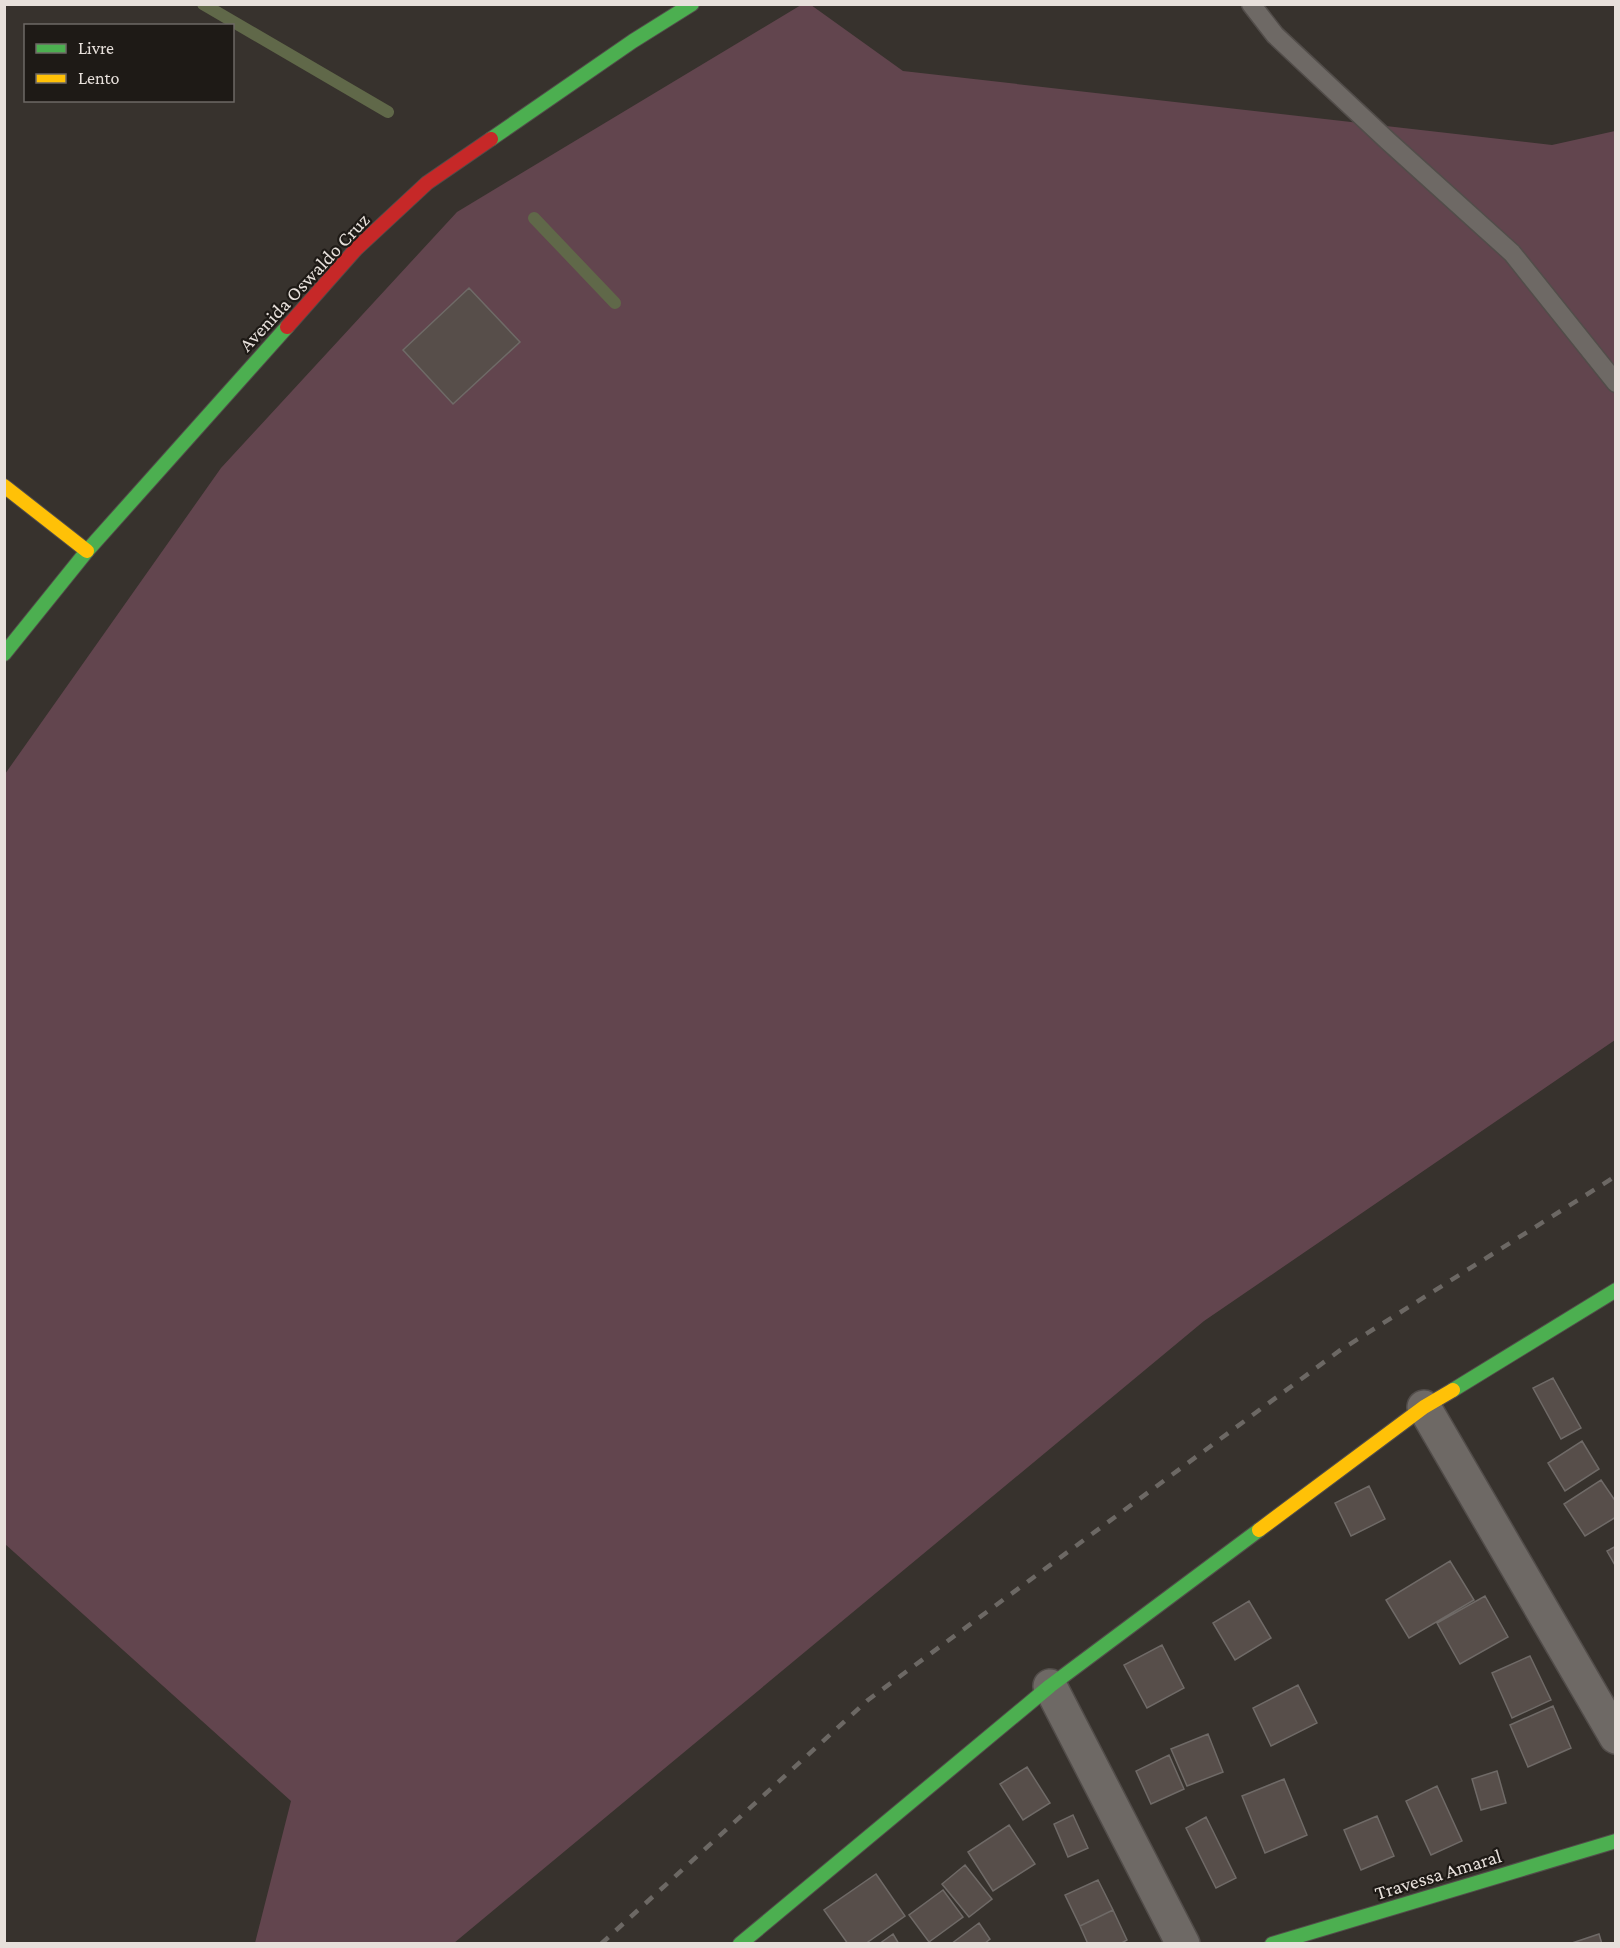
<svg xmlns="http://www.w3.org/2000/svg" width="1620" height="1948" font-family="'Crimson Pro',serif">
  <rect width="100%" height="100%" fill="#37322d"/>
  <!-- green -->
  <path fill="#62454e" d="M801,5H811L903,71L1552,145L1615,131V1040L1204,1321L454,1943H255L291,1801L5,1544V774L221,468L457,212Z"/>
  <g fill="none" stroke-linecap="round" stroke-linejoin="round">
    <!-- stream -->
    <path stroke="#606849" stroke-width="12" d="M203,4L388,112
      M534,218L615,303"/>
  </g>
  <!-- building -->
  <path fill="#574e4a" stroke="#6f6a67" stroke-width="1.5" d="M469,288L520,342L453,404L403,350Z
    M1553,1378L1581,1428L1561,1439L1533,1388Z
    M1582,1441L1599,1469L1565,1491L1548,1463Z
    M1601,1480L1616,1502V1517L1585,1536L1564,1504Z
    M1369,1486L1385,1519L1351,1536L1335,1503Z
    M1616,1546V1567L1607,1551Z
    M1450,1561L1474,1600L1409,1638L1386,1600Z
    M1485,1596L1508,1637L1460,1664L1437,1623Z
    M1249,1601L1271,1638L1235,1660L1213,1623Z
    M1162,1645L1184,1688L1147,1708L1124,1665Z
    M1530,1656L1551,1700L1512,1718L1492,1673Z
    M1298,1685L1317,1723L1271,1746L1253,1708Z
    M1553,1706L1571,1748L1528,1767L1510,1725Z
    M1208,1734L1223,1772L1187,1786L1171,1749Z
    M1169,1755L1184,1789L1151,1804L1136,1771Z
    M1027,1767L1050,1803L1023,1820L1000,1784Z
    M1497,1771L1506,1803L1481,1810L1472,1779Z
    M1284,1779L1307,1835L1265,1853L1242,1796Z
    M1437,1786L1462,1841L1431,1855L1406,1801Z
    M1073,1815L1088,1848L1068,1857L1054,1824Z
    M1377,1816L1394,1856L1361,1870L1344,1830Z
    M1206,1817L1236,1878L1216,1888L1186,1828Z
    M1009,1825L1035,1864L993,1891L968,1852Z
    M965,1865L992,1899L969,1917L942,1884Z
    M876,1874L905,1916L865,1944H848L824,1910Z
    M1098,1880L1113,1910L1080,1926L1065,1895Z
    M943,1890L963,1917L929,1942L909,1915Z
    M1113,1910L1127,1940L1120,1944H1088L1080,1926Z
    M979,1923L990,1939L984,1944H951Z
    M893,1934L899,1944H879Z
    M1599,1934L1602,1944H1569Z"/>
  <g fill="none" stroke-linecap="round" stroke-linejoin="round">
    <!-- lane casing -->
    <g stroke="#524d4a" stroke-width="21">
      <path id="lane" d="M1251,4L1275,35L1388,141L1512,253L1616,383"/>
    </g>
    <!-- street casing -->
    <g stroke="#524d4a" stroke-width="36">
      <path id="street" d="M1424,1407L1616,1737
        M1050,1686L1183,1944"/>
    </g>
    <!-- fast casing -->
    <g stroke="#524d4a" stroke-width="16">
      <path id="fast" d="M491,139L633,41L692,4
        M4,654L87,551L287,327
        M1453,1390L1616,1290
        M740,1944L1050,1686L1259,1530
        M1272,1944L1616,1841"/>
    </g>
    <!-- slow casing -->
    <g stroke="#524d4a" stroke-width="16">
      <path id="slow" d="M4,486L87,551
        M1259,1530L1424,1407L1453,1390"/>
    </g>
    <!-- jam casing -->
    <g stroke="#524d4a" stroke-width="16">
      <path id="jam" d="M287,327L356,249L427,183L491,139"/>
    </g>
    <!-- lane -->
    <use href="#lane" stroke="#6e6965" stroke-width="18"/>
    <!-- street -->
    <use href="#street" stroke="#6e6965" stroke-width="33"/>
    <!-- fast -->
    <use href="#fast" stroke="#4caf50" stroke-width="14"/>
    <!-- slow -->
    <use href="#slow" stroke="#ffc107" stroke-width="14"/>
    <!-- jam -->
    <use href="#jam" stroke="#c62828" stroke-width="14"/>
    <!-- rail -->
    <path stroke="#6c6864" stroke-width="4.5" stroke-dasharray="10 10" stroke-linecap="butt" d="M601,1944L868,1700L1339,1351L1616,1176"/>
  </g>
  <g text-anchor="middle" stroke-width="4.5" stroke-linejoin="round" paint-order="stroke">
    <!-- street labels -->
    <g font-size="20" fill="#e7e0db" stroke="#1e1a16">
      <text transform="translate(304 282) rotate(-47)" y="7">Avenida Oswaldo Cruz</text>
      <text transform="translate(1438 1874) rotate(-17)" y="7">Travessa Amaral</text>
    </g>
  </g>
  <!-- border -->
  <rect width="1620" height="1948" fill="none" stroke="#e7e0db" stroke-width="12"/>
  <!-- legend -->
  <rect x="24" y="24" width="210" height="78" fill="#1e1a16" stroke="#6e6965" stroke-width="1.5"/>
  <rect x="36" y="44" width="30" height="9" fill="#4caf50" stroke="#6e6965" stroke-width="1.5"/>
  <text x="78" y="54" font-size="18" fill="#e7e0db">Livre</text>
  <rect x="36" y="74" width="30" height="9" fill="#ffc107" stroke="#6e6965" stroke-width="1.5"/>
  <text x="78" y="84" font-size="18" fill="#e7e0db">Lento</text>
</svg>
